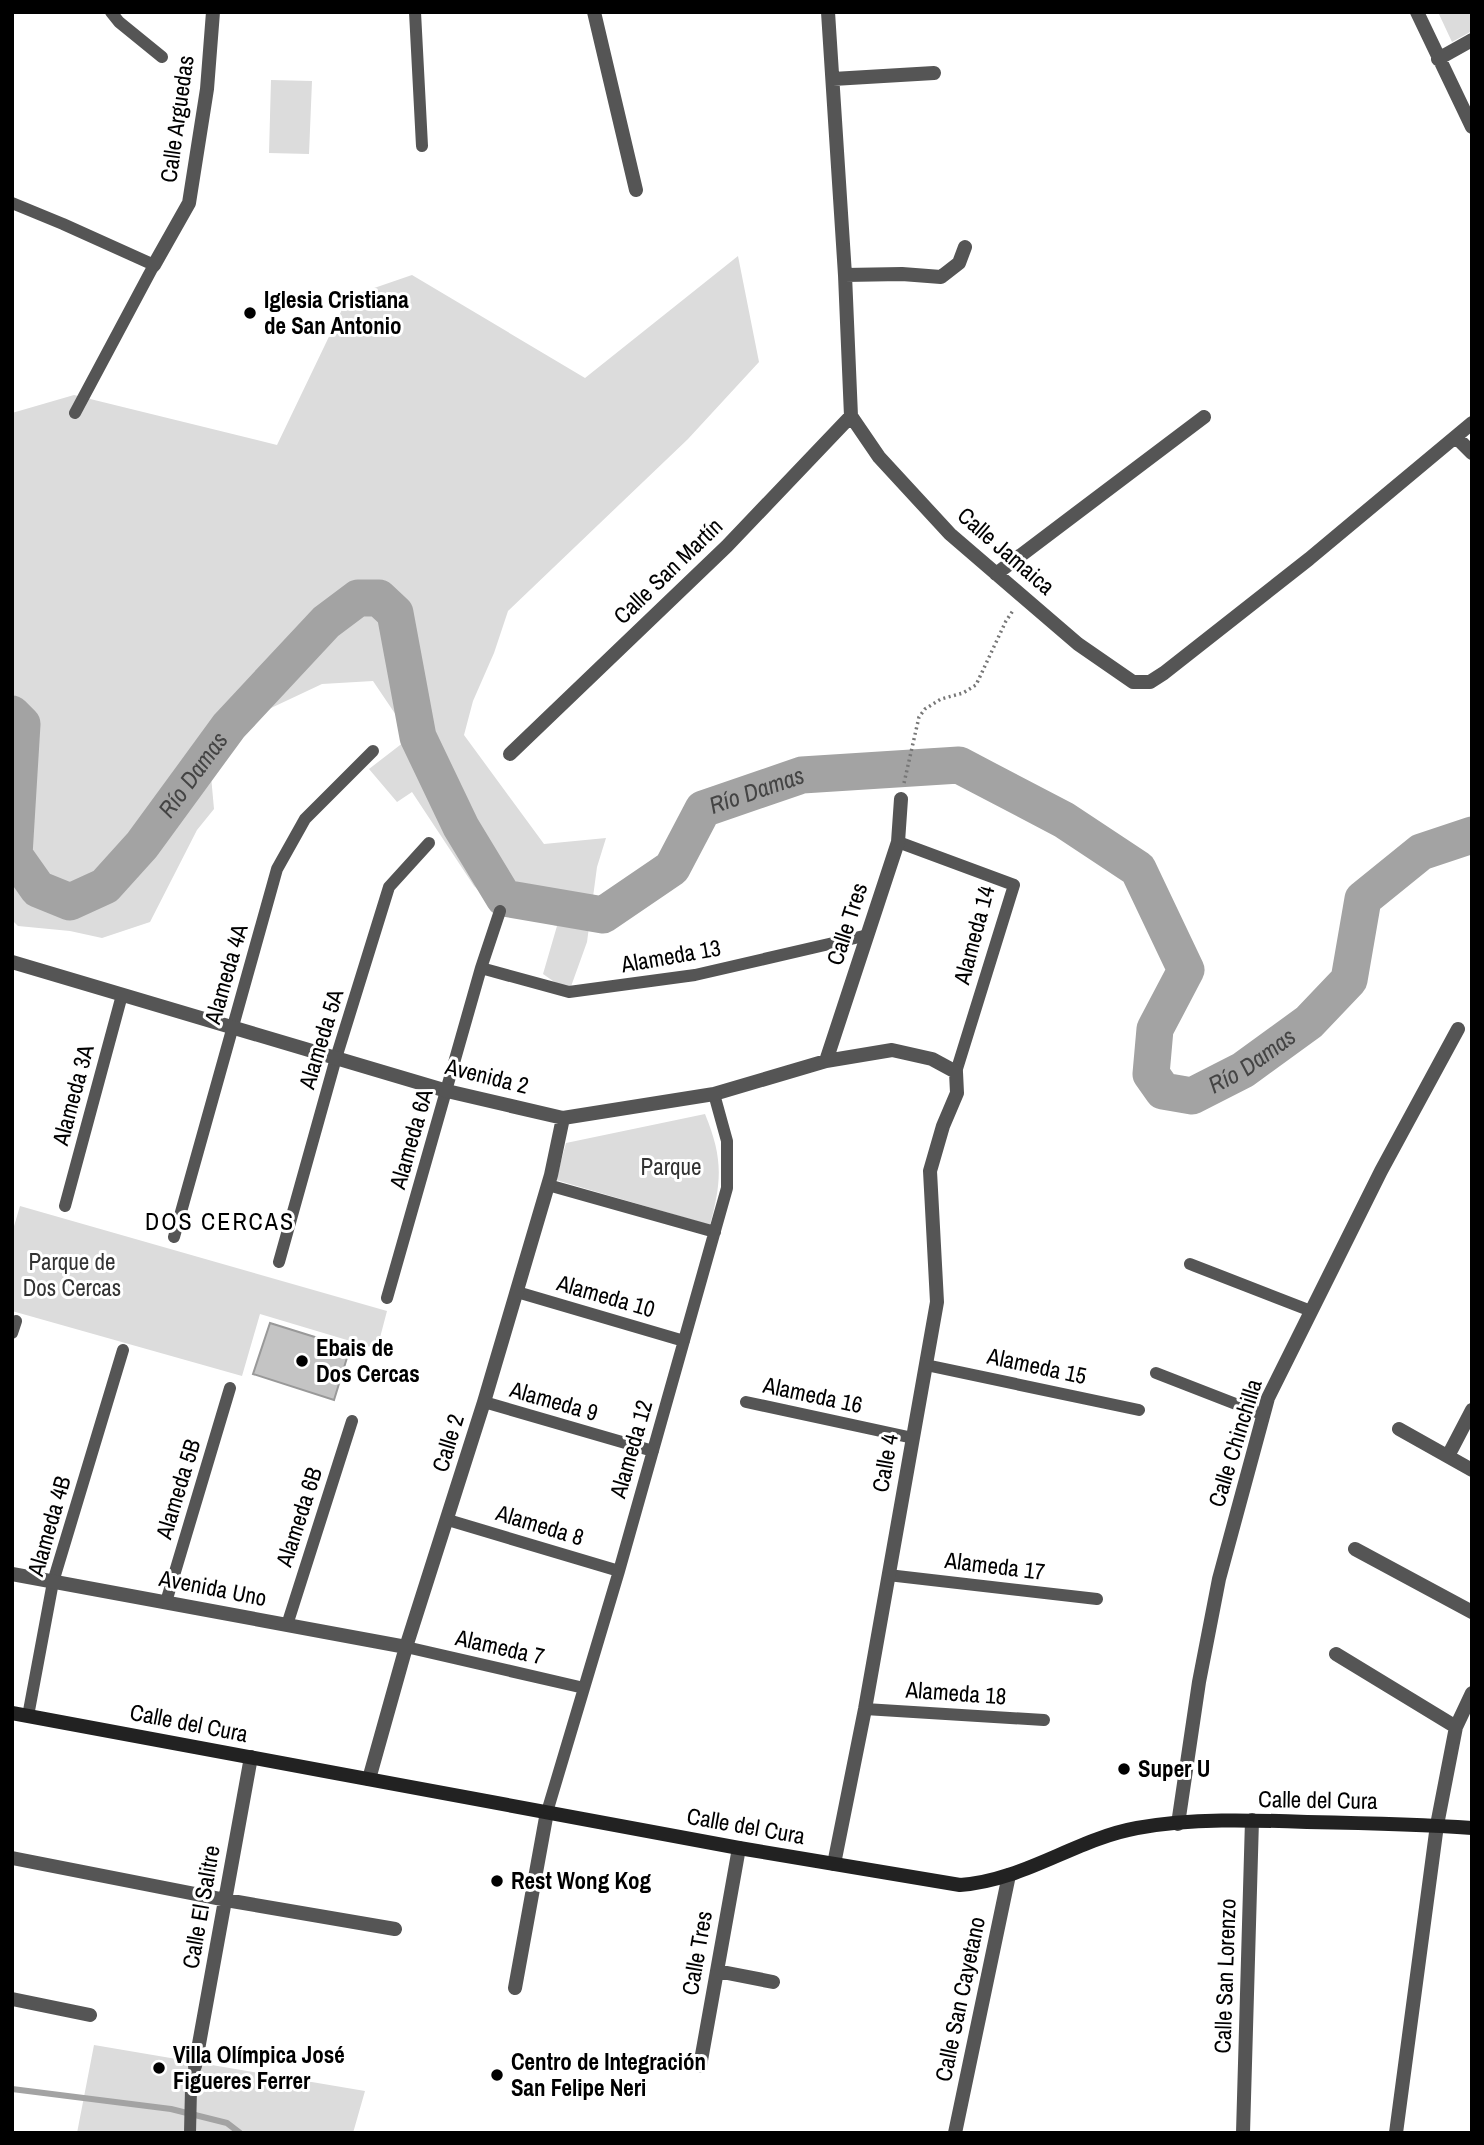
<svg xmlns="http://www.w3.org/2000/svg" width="1484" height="2145" font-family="'Archivo Narrow',sans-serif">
  <rect width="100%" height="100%" fill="#fff"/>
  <!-- green -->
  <path fill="#dcdcdc" d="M1438,12H1472V31L1452,42Z
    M271,80L312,81L309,154L269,153Z
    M738,256L759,362L688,439L508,611L494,653L473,701L464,735L544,844L606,838L597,867L587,942L569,992L543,974L557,926L500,911L474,886L412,792L397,802L369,769L404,742L400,721L373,681L322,684L254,716L211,776L214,809L197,830L150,922L102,938L70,931L18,926L12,920V413L74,395L277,445L348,297L412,275L585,378Z
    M705,1114C723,1158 722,1180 710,1225L556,1180L566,1143Z
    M20,1206L387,1311L377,1349L260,1314L242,1376L12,1311V1233Z
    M94,2045L365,2091L353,2133H77Z"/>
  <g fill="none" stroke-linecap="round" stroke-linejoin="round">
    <!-- stream -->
    <path stroke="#a3a3a3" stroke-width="6" d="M12,2089L171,2109L227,2123L240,2133"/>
    <!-- river -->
    <path stroke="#a3a3a3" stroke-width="37" id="s1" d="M12,714L22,724L14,855L38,889L70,902L105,886L142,845L229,726L326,622L358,598H379L395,613L418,737L461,827L504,898L603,915L672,868L703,809L802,775L959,765L1064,820L1138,869L1186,970L1155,1029L1151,1074L1163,1091L1192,1096L1243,1070L1309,1022L1349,980L1363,899L1421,852L1472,835"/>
  </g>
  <!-- building -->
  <path fill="#c4c4c4" stroke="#999" stroke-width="2" d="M270,1323L350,1348L334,1400L253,1374Z"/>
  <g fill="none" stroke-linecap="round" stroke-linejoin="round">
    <!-- path -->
    <path stroke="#777" stroke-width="3.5" stroke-dasharray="2 3.5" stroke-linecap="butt" d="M904,783L919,717L925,709L941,699L963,693L976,685L1006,621L1014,609"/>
    <!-- lane -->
    <path stroke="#555" stroke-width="12" d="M111,12L119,22L162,57
      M415,12L422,146
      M12,203L63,224L154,265L75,413
      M898,842L1014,885L956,1072
      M481,968L569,992L695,975L868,935
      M548,1185L715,1232
      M65,1206L122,995
      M174,1237L277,869L305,819L373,751
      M279,1262L336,1058L389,887L429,843
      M1190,1264L1311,1311
      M517,1292L684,1341
      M387,1298L481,968L500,911
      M12,1333L16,1321
      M926,1365L1139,1410
      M1156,1373L1264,1415
      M484,1402L653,1451
      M746,1402L913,1438
      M448,1520L619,1571
      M888,1575L1097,1599
      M166,1602L230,1388
      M287,1625L352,1421
      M406,1647L584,1688
      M865,1709L1044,1720
      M28,1716L53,1582L123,1350
      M547,1812L619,1571L727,1188V1141L714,1094
      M190,2133L191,2089L195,2066"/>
    <!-- street -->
    <path stroke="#555" stroke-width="14" d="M594,12L636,190
      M828,12L845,275L851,416L879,457L950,534L1078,644L1133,682H1150L1164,673L1309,559L1472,423
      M1417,12L1472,127
      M1438,59L1472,40
      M833,79L934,73
      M154,265L189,203L207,89L213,12
      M845,275L902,274L941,277L959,263L965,247
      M1456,437L1472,453
      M996,574L1204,417
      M510,754L727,546L851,416
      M12,962L447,1091L563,1118L714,1094L826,1061L892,1050L932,1059L956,1072L957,1093L943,1126L930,1171L937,1302L865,1709L834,1864
      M826,1061L898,842L901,799
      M1399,1429L1472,1470
      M1448,1456L1472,1410
      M1355,1549L1472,1612
      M12,1574L406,1647
      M1336,1654L1456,1727
      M369,1779L406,1647L484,1402L551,1175L563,1118
      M1178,1824L1199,1682L1219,1579L1268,1398L1381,1171L1458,1029
      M12,1858L226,1900L395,1929
      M717,1971L773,1982
      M515,1988L547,1812
      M12,1999L90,2015
      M195,2066L251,1757
      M700,2066L739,1848
      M955,2133L1009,1875
      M1243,2133L1252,1820
      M1396,2133L1437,1825L1456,1727L1472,1693"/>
    <!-- secondary -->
    <path stroke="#222" stroke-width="14" d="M12,1713L739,1848L960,1885C1023,1881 1076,1839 1137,1828C1191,1818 1252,1820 1307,1822C1362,1823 1417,1824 1472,1828"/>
  </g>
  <!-- markers -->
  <g fill="#000" stroke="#fff" stroke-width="2.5">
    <circle cx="250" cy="313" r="7"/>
    <circle cx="302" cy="1361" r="7"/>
    <circle cx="1124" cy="1769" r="7"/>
    <circle cx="497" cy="1881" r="7"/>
    <circle cx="159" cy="2068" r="7"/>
    <circle cx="497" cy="2075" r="7"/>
  </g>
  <g text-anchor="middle" stroke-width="6" stroke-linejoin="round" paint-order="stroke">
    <!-- street labels -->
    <g font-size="23" fill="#000" stroke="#fff">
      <text transform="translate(177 119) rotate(-82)" y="8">Calle Arguedas</text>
      <text transform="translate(1006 551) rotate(41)" y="8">Calle Jamaica</text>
      <text transform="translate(668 571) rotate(-44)" y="8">Calle San Martín</text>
      <text transform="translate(847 924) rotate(-72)" y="8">Calle Tres</text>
      <text transform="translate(974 935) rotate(-75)" y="8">Alameda 14</text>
      <text transform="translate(671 956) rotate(-10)" y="8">Alameda 13</text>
      <text transform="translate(226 974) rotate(-74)" y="8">Alameda 4A</text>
      <text transform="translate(321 1039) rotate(-73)" y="8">Alameda 5A</text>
      <text transform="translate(487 1076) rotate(14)" y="8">Avenida 2</text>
      <text transform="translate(73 1095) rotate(-75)" y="8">Alameda 3A</text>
      <text transform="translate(411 1139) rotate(-74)" y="8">Alameda 6A</text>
      <text transform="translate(606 1296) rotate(16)" y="8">Alameda 10</text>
      <text transform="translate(1037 1366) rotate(12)" y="8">Alameda 15</text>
      <text transform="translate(813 1395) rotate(12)" y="8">Alameda 16</text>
      <text transform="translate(554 1401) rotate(16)" y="8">Alameda 9</text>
      <text transform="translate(448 1443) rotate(-73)" y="8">Calle 2</text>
      <text transform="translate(1235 1443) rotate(-73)" y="8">Calle Chinchilla</text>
      <text transform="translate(631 1449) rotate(-74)" y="8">Alameda 12</text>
      <text transform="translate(885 1463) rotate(-80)" y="8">Calle 4</text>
      <text transform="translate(178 1489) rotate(-73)" y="8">Alameda 5B</text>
      <text transform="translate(299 1517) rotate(-72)" y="8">Alameda 6B</text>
      <text transform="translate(540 1525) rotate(17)" y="8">Alameda 8</text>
      <text transform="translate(49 1526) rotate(-74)" y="8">Alameda 4B</text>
      <text transform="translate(995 1566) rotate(7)" y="8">Alameda 17</text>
      <text transform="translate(213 1588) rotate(11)" y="8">Avenida Uno</text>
      <text transform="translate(500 1647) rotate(13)" y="8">Alameda 7</text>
      <text transform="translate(956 1693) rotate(4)" y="8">Alameda 18</text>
      <text transform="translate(189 1723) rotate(11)" y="8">Calle del Cura</text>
      <text transform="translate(1318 1800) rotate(1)" y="8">Calle del Cura</text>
      <text transform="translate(746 1826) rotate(10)" y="8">Calle del Cura</text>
      <text transform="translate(201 1907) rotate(-80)" y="8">Calle El Salitre</text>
      <text transform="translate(697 1953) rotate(-80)" y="8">Calle Tres</text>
      <text transform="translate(1225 1976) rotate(-88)" y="8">Calle San Lorenzo</text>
      <text transform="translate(960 1999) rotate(-78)" y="8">Calle San Cayetano</text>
    </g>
    <!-- poi labels -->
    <g font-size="23" font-weight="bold" fill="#000" stroke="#fff" text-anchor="start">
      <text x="264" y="308">Iglesia Cristiana<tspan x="264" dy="26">de San Antonio</tspan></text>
      <text x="316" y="1356">Ebais de<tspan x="316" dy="26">Dos Cercas</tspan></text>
      <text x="1138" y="1777">Super U</text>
      <text x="511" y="1889">Rest Wong Kog</text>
      <text x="173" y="2063">Villa Olímpica José<tspan x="173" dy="26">Figueres Ferrer</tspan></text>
      <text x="511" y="2070">Centro de Integración<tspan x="511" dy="26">San Felipe Neri</tspan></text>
    </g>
    <!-- park labels -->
    <g font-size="23" fill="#333" stroke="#fff">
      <text x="671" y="1175">Parque</text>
      <text x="72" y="1270">Parque de<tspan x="72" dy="26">Dos Cercas</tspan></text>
    </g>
    <!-- water labels -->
    <g font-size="24" font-style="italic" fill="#444" stroke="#fff">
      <text dy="8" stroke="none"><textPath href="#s1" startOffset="402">Río Damas</textPath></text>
      <text dy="8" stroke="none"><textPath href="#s1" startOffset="1304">Río Damas</textPath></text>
      <text dy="8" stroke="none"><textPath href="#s1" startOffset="2060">Río Damas</textPath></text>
    </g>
    <!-- neighbourhood labels -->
    <g font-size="24" letter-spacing="2" fill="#000" stroke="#fff">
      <text x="220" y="1230">DOS CERCAS</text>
    </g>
  </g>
  <!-- border -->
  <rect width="1484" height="2145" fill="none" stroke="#000000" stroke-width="28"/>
</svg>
